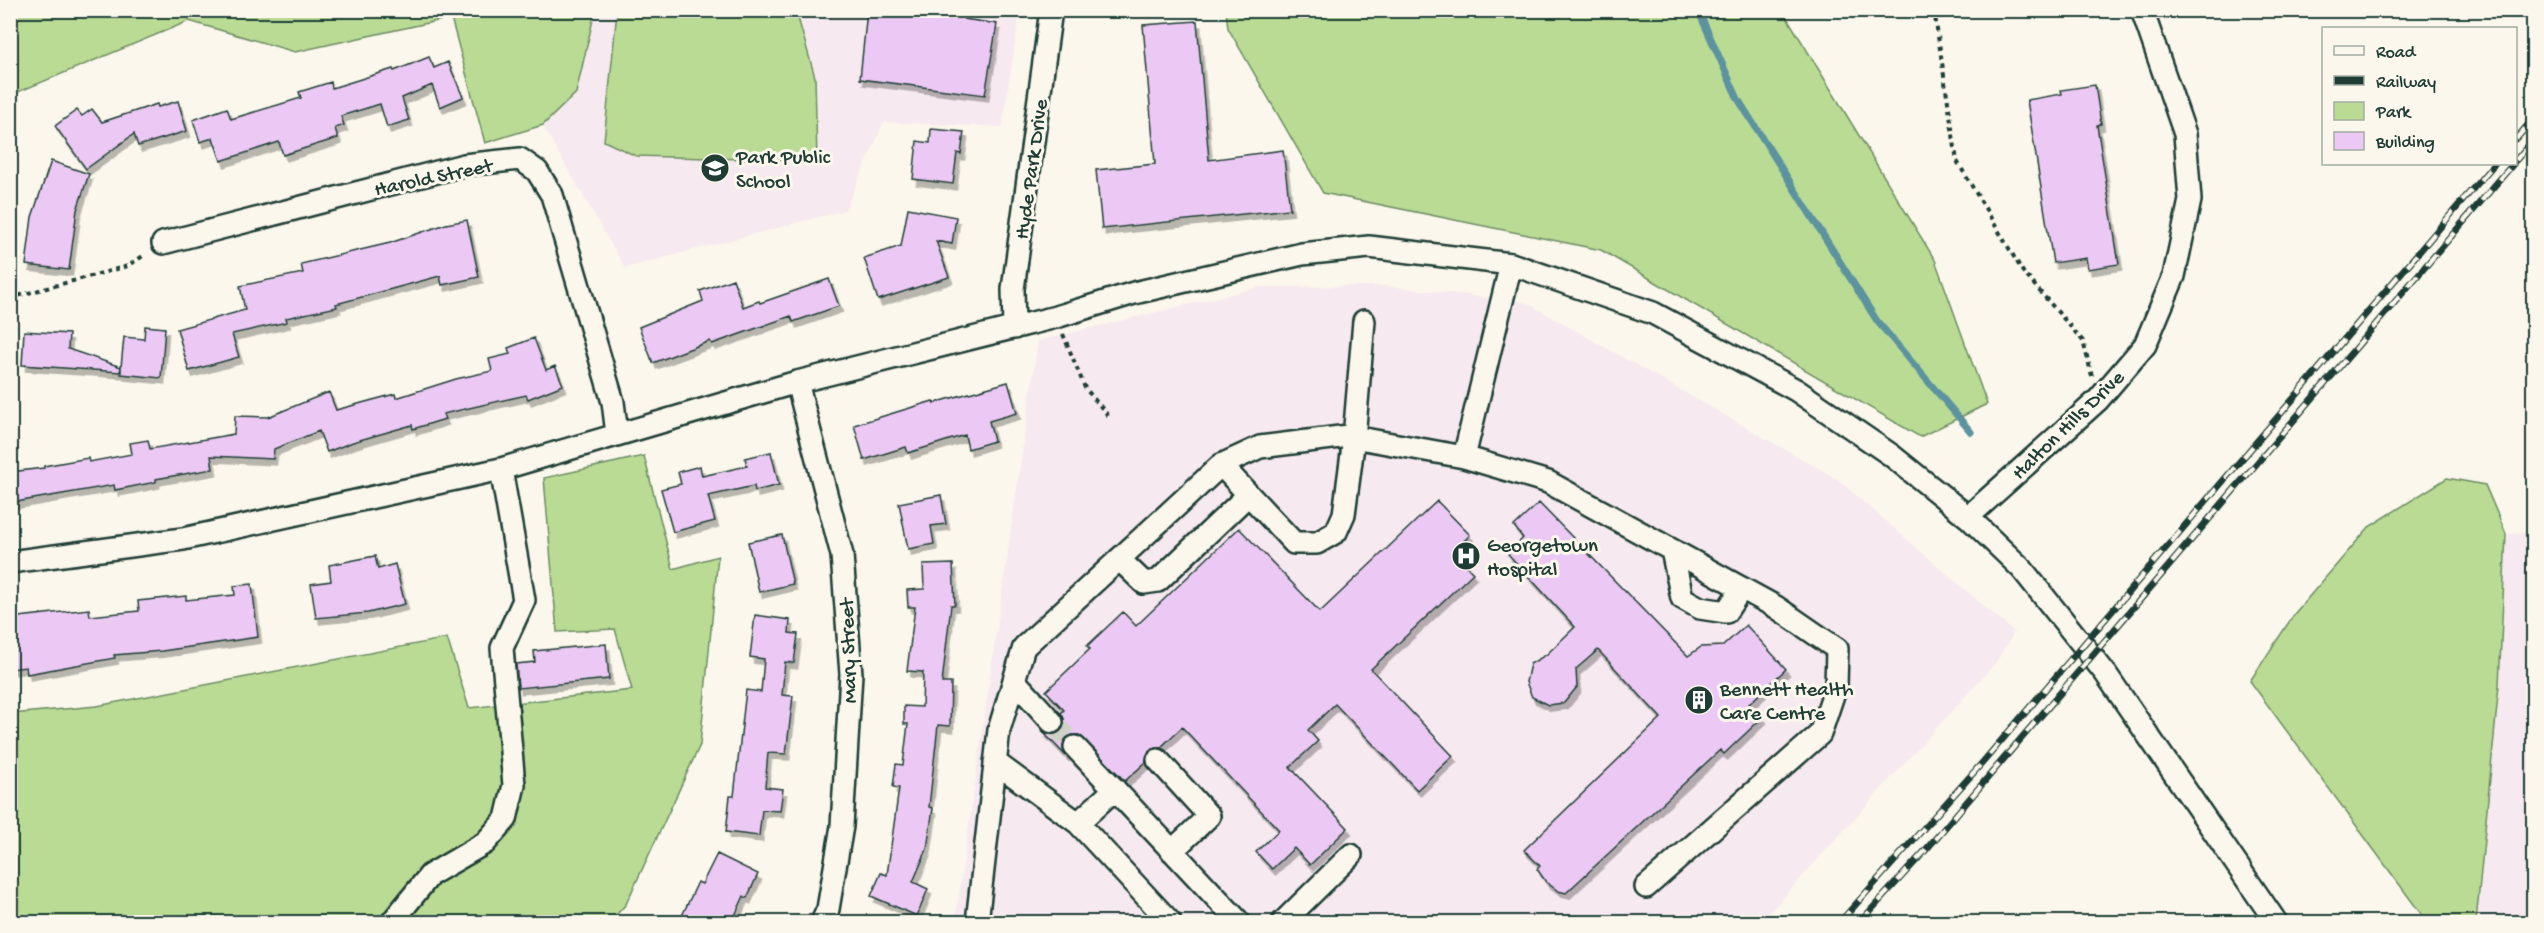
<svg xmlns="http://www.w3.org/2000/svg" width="2544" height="933" font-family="'Gochi Hand',sans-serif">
  <defs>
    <filter id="shadow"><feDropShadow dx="3.5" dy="6" stdDeviation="0" flood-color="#0004"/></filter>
  </defs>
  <rect width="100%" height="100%" fill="#fbf7ec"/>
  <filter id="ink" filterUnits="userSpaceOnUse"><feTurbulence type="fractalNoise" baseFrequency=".0167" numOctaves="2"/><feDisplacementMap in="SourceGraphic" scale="12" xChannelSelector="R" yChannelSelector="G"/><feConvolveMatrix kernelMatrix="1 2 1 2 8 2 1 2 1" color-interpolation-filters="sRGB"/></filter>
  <g filter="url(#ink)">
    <!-- built -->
    <path fill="#f6e9ef" d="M595,11H1020L1002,127L884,122L845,210L625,268L543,126L576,93Z
      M1387,286L1525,302L1837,479L2014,632L1996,662L1761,922H955L1038,341L1260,287Z
      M2533,533V922H2476L2499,685L2506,534Z"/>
    <!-- green -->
    <path fill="#badb94" stroke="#6c8c64" stroke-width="1.5" d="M13,11V10L595,11L576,93L543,125L485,143L451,18L295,52L189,21L11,95L10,28Z
      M617,11H796L815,77L817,161L636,156L604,141Z
      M1226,11H1783L1935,260L1987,404L1920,437L1601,250L1323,193L1228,28Z
      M644,456L673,569L718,556L700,745L626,904L610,922H11V714L97,706L447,638L469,708L632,690L615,629L557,632L544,478Z
      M2447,478L2485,485L2506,534L2499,685L2476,922H2427L2250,681L2295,613L2369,527Z"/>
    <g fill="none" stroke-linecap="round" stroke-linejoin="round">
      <!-- stream -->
      <path stroke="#5c939e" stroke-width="7" d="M1698,10L1738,99L1877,321L1971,432"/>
    </g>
    <!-- building -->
    <path fill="#ecc9f5" stroke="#1f3d34" stroke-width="1.5" filter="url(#shadow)" d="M895,10H965L964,19L997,24L985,95L860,79L867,11L894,16Z
      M1197,21L1209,160L1283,150L1290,209L1102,229L1096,170L1155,164L1143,25Z
      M429,57L434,68L448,62L463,97L440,107L432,85L402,98L409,120L387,127L380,104L341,116L344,125L335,128L338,138L283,155L279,142L221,161L213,138L200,142L193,120L227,108L231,119L301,98L299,92L331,82L332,88L393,69L394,71Z
      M2095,85L2101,124L2097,125L2119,264L2088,269L2086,258L2053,263L2027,100L2062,94L2061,90Z
      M178,101L187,131L138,146L134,134L86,169L55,126L77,110L82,116L92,109L102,122L157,104L158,107Z
      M931,129L964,132L961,154L957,153L953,184L913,179L917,141L930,143Z
      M51,161L89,174L77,210L69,270L26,265L32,217Z
      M908,208L956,217L952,244L936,241L949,277L878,300L864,258L901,246Z
      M467,220L479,277L442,285L440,276L336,304L337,307L286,318L287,322L232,334L239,357L189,371L177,329L245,310L240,286L303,273L301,264L390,243L446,224Z
      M733,279L743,307L759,301L760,303L829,279L839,306L793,322L791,316L712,344L710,341L653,363L639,327L703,301L700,291Z
      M145,326L165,328L161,378L121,374V367L120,372L22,365L24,331L69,334L68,349L121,367L124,337L144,339Z
      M534,338L546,370L555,366L563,385L528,399L526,395L443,414L445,419L413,429L412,425L353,442L327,452L319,431L274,449L273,459L211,456L213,469L156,479V482L115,490L114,485L10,503V472L44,468V466L88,458L89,462L132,454L130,443L148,440L150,449L234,434L235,416L268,417L329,392L336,410L395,394L396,398L456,379L492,371L489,359L510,354L508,348Z
      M1008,382L1017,413L989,421L994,441L968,449L965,435L908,453L906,447L864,460L854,425L933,401L934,403Z
      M771,452L779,485L755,491L754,486L708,496L715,521L673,532L661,489L681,484L678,472L700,466L702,476L747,466L745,458Z
      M941,495L946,524L931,526L934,544L908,549L899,503Z
      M1437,501L1470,535L1453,552L1473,573L1371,669L1453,756L1417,790L1335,704L1308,730L1318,741L1290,767L1348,828L1310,865L1294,848L1272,869L1256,852L1279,830L1182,727L1160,748L1149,751L1146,762L1125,781L1079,735H1073L1066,738L1063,749L1066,756L1042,731L1054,735L1064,726V719L1061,713L1064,710L1046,691L1090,649L1087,646L1123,612L1136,626L1239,528L1320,612Z
      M1539,503L1688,656L1701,647L1723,646L1746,625L1786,669L1749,704L1763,717L1724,754L1720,750L1566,893L1558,891L1546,882L1537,869L1540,866L1524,850L1661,718L1598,650L1576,669L1577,687L1564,703L1548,705L1532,697L1526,682L1530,664L1546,655L1575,627L1508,554L1523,538L1514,526Z
      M782,535L793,584L759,592L748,542Z
      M375,556L378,569L395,564L405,604L368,613L316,618L311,584L331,581L329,565Z
      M953,564L955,605H951L942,683H951L950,726L938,725L929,807L933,808L927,849L913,882L928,889L917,916L871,896L881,873L887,875L899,788L893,787L896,764L903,765L908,724H904V706L922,707L923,672L907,671L915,607H908L907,590L924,589L923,565Z
      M252,584L258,637L162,651L114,655L115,658L27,674L26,667L10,669V618L89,609L90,616L139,611L138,601L186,596V600L235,595L234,586Z
      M755,615L790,620L789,633L798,634L794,663L785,662L782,695L793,696L786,754L768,753L765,787L783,789L780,811L762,810L759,836L726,832L730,796H734L746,690L761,692L764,659L750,657Z
      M606,644L609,679L518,688L516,664L535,662L534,651Z
      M717,854L758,874L747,898L744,896L732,922H679L698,882L702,884Z"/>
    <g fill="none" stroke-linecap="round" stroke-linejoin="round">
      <!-- minor-tunnel -->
      <path stroke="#cfd2c7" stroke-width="21" stroke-dasharray="21 10" stroke-linecap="butt" d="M1052,722L1075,747"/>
      <!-- minor casing -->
      <g stroke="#1f3d34" stroke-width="26">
        <path id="minor" d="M163,243L464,165L520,159L537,171L552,195L613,402L617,434
          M1014,328L1013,289L1051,10
          M797,382L842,555L851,674L842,826L828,909L822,922
          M1464,457L1511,264
          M1221,465L1294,543H1317L1336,532L1344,514L1354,438L1364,321
          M1968,517L2098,400L2145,345L2174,276L2190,200L2185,134L2142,10
          M1672,550L1682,598L1700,608L1726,612L1742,588
          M1119,559L1144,583L1158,581L1248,495
          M10,562L183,539L501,469L797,382L1056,317L1134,293L1302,254L1369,247L1511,264L1653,313L1796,390L1891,455L1968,517L2022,569L2106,674L2276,922
          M1014,680L1052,722
          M1075,747L1239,922
          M1158,760L1209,816L1172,851
          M995,762L1078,823L1170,922
          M1078,823L1115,789
          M392,922L430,875L485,843L506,819L514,785L502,648L524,600L501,469
          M977,922L999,730L1024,647L1221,465L1260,447L1348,436L1464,457L1548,482L1776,607L1837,649L1836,686L1820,734L1646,887
          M1283,922L1351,855"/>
      </g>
      <!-- path -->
      <path stroke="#1f3d34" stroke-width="4" stroke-dasharray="4.5 4.5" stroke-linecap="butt" d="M1934,10L1957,161L2023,272L2083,341L2092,376
        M10,298L128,266L146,254
        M1063,334L1085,388L1111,419"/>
      <!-- minor -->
      <use href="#minor" stroke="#fbf7ec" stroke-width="21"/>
      <!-- rail casing -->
      <g stroke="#1f3d34" stroke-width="7">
        <path id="rail" d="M2516,139L2534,118
          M2516,160L2534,139
          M1840,922L1983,762L2494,164
          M1860,922L1924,852L2513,164"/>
      </g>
      <!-- rail -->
      <use href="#rail" stroke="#fbf7ec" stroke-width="4.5" stroke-dasharray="14" stroke-linecap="butt"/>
    </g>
  </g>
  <!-- icons -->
  <defs>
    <g id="school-disc" transform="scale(1.5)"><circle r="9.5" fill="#1f3d34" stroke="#fbf7ec"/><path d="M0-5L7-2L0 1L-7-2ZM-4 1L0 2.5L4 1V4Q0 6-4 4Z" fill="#fff"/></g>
    <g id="hospital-disc" transform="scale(1.5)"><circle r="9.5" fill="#1f3d34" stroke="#fbf7ec"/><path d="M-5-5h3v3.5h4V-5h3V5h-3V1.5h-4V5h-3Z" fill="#fff"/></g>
    <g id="building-disc" transform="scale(1.5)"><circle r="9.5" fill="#1f3d34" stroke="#fbf7ec"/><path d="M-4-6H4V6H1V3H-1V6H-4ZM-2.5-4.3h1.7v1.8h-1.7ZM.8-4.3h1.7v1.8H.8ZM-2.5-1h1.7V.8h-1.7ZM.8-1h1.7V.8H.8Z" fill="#fff"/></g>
  </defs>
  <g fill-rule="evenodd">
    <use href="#school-disc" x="715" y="168"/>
    <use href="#hospital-disc" x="1466" y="556"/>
    <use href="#building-disc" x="1699" y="700"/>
  </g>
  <g text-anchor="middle" stroke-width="6" stroke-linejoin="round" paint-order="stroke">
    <!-- poi labels -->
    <g font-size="21" fill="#1f3d34" stroke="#fbf7ec" text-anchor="start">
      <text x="736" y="163">Park Public<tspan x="736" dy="24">School</tspan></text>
      <text x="1487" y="551">Georgetown<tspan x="1487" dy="24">Hospital</tspan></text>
      <text x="1720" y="695">Bennett Health<tspan x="1720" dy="24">Care Centre</tspan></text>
    </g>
    <!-- street labels -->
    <g font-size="21" fill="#1f3d34" stroke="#fbf7ec">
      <text transform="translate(1030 169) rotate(-82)" y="7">Hyde Park Drive</text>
      <text transform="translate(433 176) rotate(-12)" y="7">Harold Street</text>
      <text transform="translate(2067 424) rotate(-44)" y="7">Halton Hills Drive</text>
      <text transform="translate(847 651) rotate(-92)" y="7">Mary Street</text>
    </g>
  </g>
  <!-- margin -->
  <rect width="2544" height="933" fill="none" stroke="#fbf7ec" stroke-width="36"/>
  <rect x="18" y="18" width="2508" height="897" fill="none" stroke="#1f3d34" stroke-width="2" filter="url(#ink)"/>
  <!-- legend -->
  <rect x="2322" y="27" width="195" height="138" fill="#fbf7ec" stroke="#a3ada2" stroke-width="1.5"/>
  <rect x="2334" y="46" width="30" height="9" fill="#fbf7ec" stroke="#a3ada2" stroke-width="1.5"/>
  <text x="2376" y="57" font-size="18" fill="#1f3d34">Road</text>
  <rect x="2334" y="76" width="30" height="9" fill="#1f3d34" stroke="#a3ada2" stroke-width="1.5"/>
  <text x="2376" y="87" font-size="18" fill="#1f3d34">Railway</text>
  <rect x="2334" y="102" width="30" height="18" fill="#badb94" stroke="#a3ada2" stroke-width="1.5"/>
  <text x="2376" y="117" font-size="18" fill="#1f3d34">Park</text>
  <rect x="2334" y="132" width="30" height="18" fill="#ecc9f5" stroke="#a3ada2" stroke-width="1.5"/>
  <text x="2376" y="147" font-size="18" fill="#1f3d34">Building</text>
</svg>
